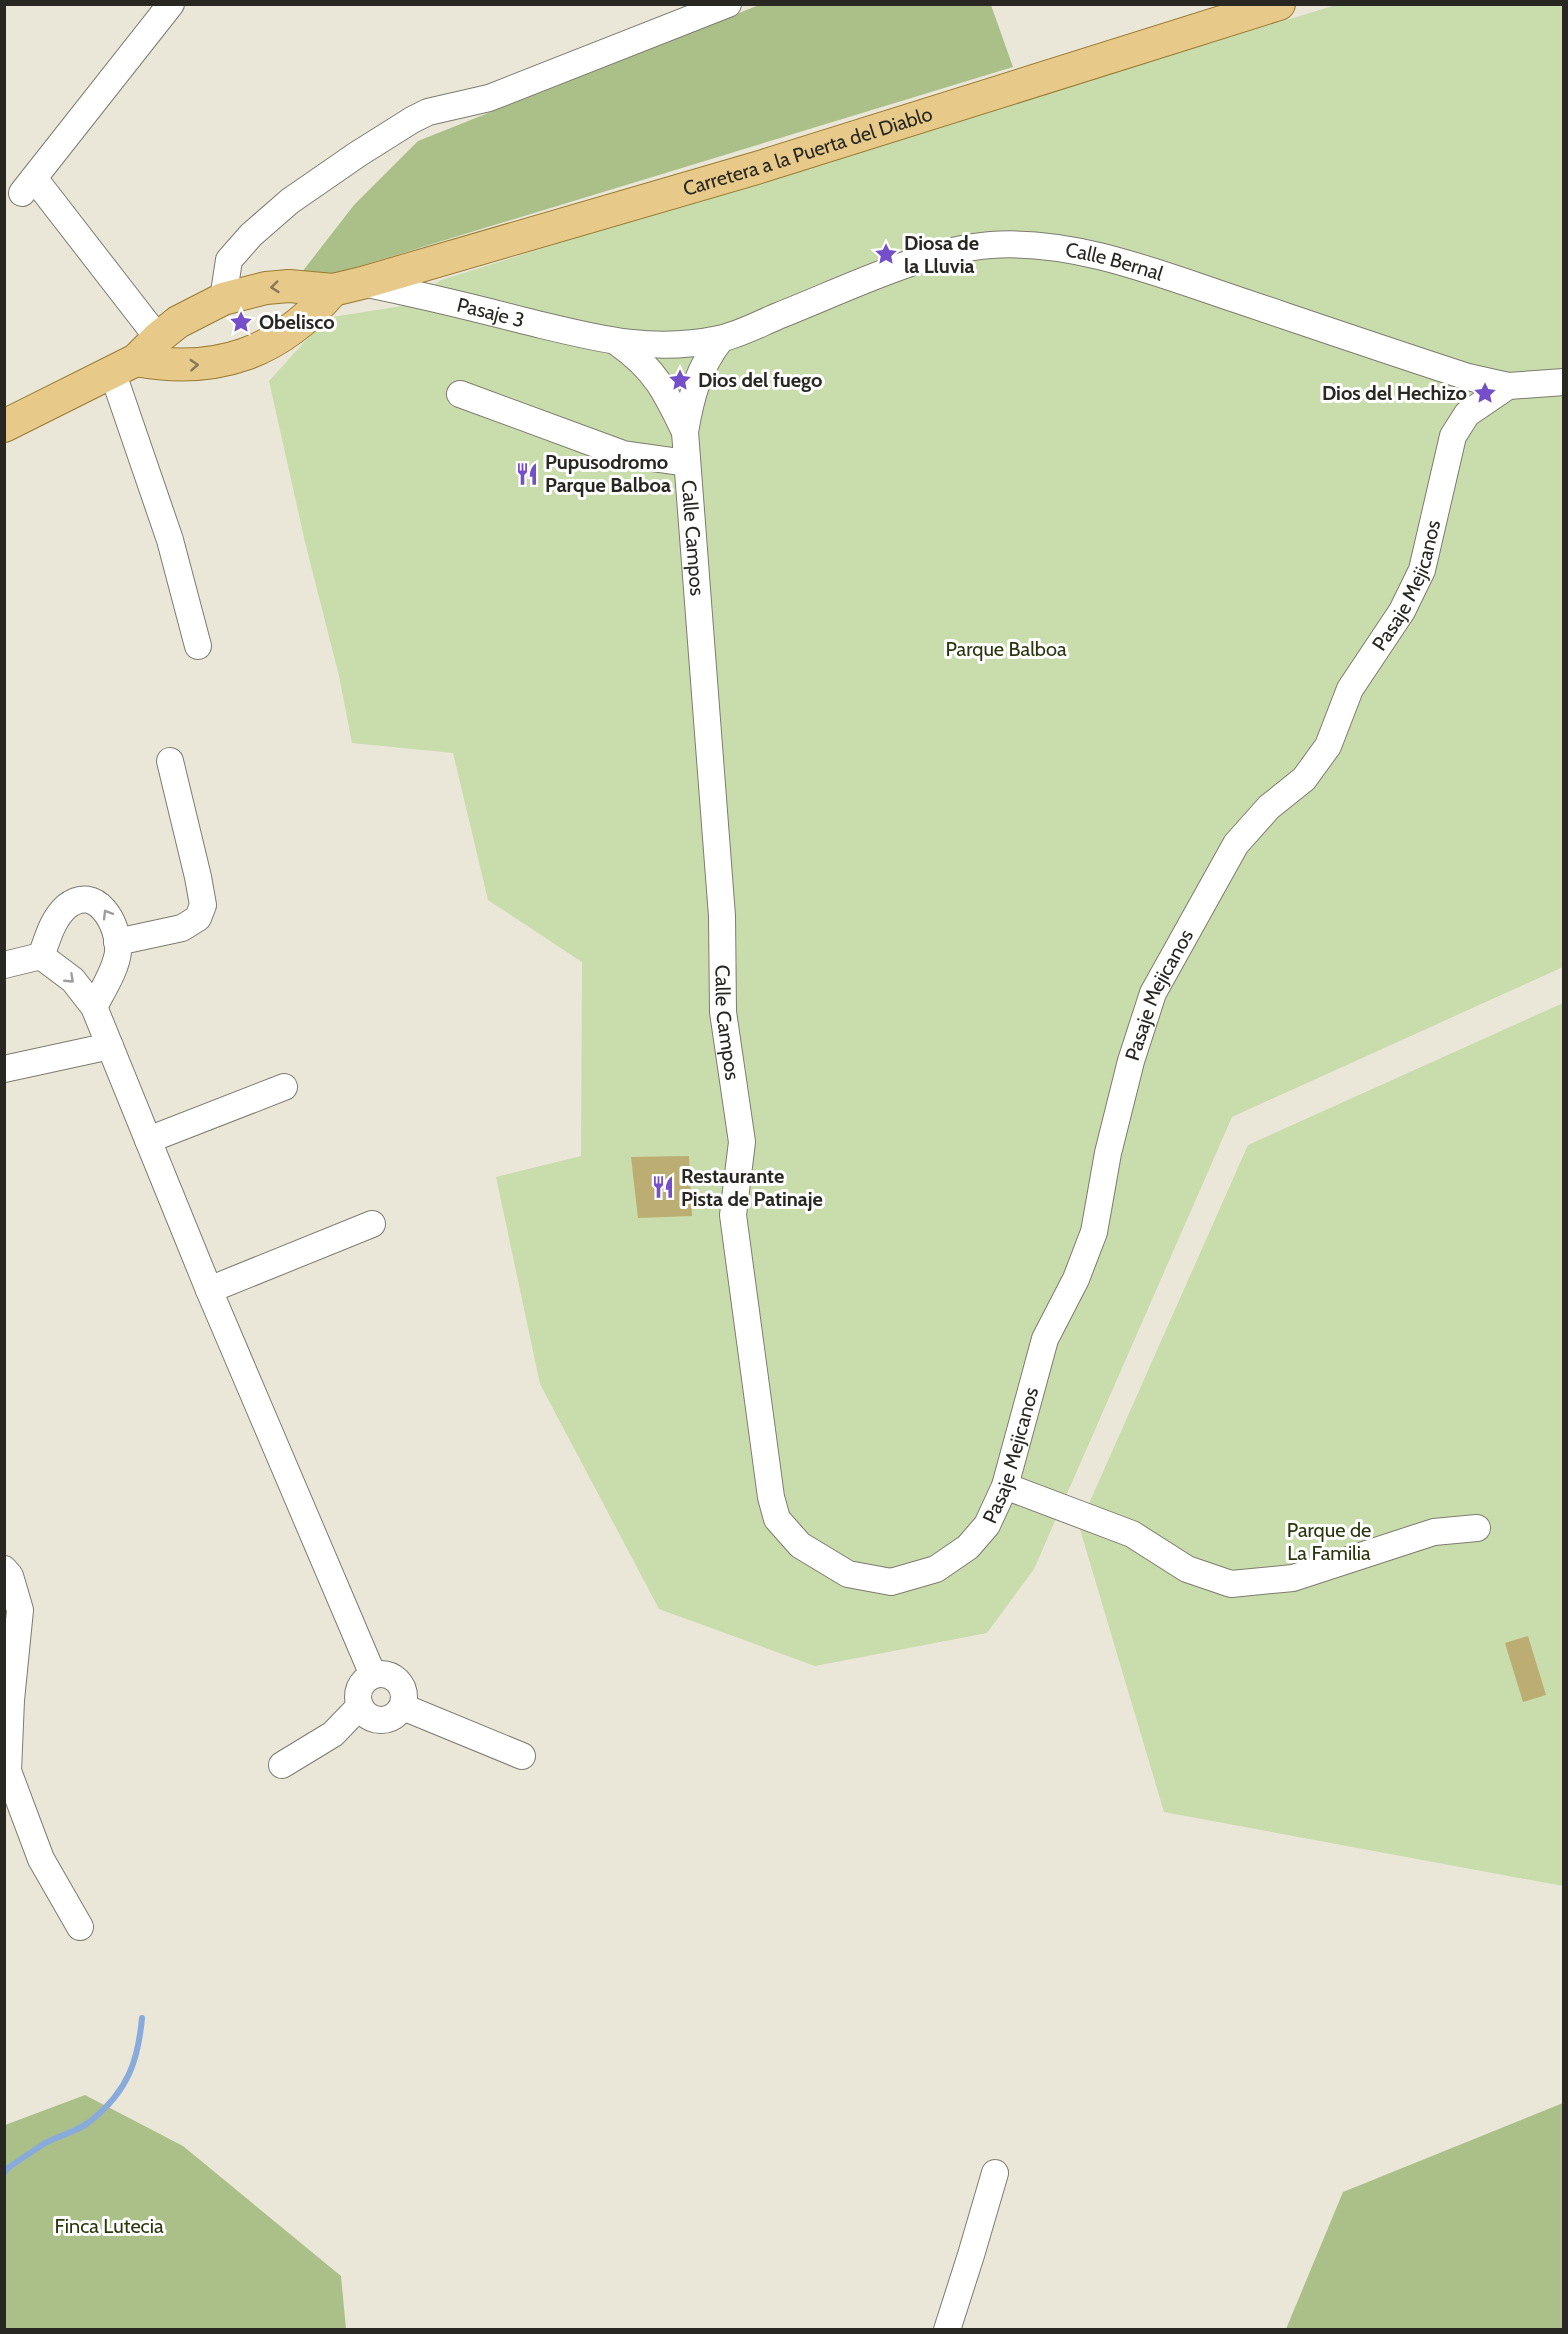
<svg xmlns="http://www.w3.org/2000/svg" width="1568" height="2334" font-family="Cabin,sans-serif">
  <rect width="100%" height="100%" fill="#eae7d9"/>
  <!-- green -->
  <path fill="#c9dcac" d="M1336,5H1563V967L1232,1117L1034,1569L987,1633L815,1666L659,1609L540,1384L496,1177L581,1156L582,962L488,900L453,753L352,743L339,676L305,542L269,381L326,318L402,306L441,280L895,138Z
    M1563,1003V1886L1164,1812L1079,1526L1248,1145Z"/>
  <!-- forest -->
  <path fill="#abc089" d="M759,5H991L1013,67L334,274L302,272L354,205L418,141Z
    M85,2095L183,2146L341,2276L346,2329H5V2125Z
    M1563,2103V2329H1286L1343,2192Z"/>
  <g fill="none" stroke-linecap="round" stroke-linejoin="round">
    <!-- stream -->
    <path stroke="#89abdb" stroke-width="6" d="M4,2173L8,2168C21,2159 34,2150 47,2142C62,2135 81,2130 93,2119C128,2090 138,2061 142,2018"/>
  </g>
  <!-- building -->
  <path fill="#bcad73" d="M689,1156L692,1216L638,1218L631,1157Z
    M1528,1636L1546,1695L1523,1702L1505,1643Z"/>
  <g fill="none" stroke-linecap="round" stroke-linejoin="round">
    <!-- minor casing -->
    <g stroke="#7e7b6f" stroke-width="28">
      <g id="minor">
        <path d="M34,178L158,338"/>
        <path d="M22,193L171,4"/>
        <path id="s1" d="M362,283C417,294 471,307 525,321C592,337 649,354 719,339C739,335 759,324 778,316C842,291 923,250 991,245C1075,239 1160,274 1238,300C1315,326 1391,352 1468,377L1508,386L1564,382"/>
        <path d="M223,299L229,260L251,235L290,201L358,154L412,120L428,112L489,98L728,4"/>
        <path id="s2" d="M721,339C698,369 691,396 685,432L722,916L723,1012L742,1142L733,1215L771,1497L777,1519L800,1545L848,1574L891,1582L936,1569L968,1547L987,1525L1005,1486L1045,1339L1076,1279L1094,1232L1108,1153L1131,1061L1153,993L1236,844L1269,807L1304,779L1328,746L1350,689L1402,611L1422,570L1453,436L1467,414L1508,386"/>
        <path d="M618,343C655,369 666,392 685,432"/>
        <path d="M112,371L170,540L198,646"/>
        <path d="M460,394L623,454L687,463"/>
        <path d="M117,942L182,928L198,918L203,905L198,877L170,761"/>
        <path d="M41,956C48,938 52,920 66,907C96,882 120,925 118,952C116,970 102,991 94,1007"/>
        <path d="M4,965L41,956L73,980L94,1007L209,1290L373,1675"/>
        <path d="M4,1069L110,1046"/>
        <path d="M148,1140L284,1087"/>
        <path d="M209,1290L372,1224"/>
        <path d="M1005,1486L1132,1534L1187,1569L1231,1584L1293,1578L1434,1532L1477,1528"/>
        <path d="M4,1569L10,1576L20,1610L11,1700L8,1771L41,1859L80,1927"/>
        <circle cx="381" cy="1697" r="23"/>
        <path d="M403,1707L522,1756"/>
        <path d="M282,1765L333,1734L360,1706"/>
        <path d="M947,2330L971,2255L995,2173"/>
      </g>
    </g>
    <!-- major casing -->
    <g stroke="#9a7a32" stroke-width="34">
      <g id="major">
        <path d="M136,360C217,375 279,353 333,290"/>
        <path id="s3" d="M4,426L136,360L158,338L178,322L223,299L266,288L289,286L333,290L362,283L763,166L1279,4"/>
      </g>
    </g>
    <!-- minor -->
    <use href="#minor" stroke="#fff" stroke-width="26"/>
    <!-- major -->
    <use href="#major" stroke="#e7ca89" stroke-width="32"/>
  </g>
  <!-- one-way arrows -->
  <defs><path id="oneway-chevron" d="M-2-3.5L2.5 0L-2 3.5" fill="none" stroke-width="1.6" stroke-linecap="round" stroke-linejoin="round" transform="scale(1.5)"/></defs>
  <g stroke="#887856">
    <use href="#oneway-chevron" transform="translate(275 287) rotate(174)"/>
    <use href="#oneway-chevron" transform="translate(194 365) rotate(-4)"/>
  </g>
  <g stroke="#9f9e9c">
    <use href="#oneway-chevron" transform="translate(107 914) rotate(-121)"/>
    <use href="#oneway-chevron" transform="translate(70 979) rotate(43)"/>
  </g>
  <!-- icons -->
  <defs>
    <g id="sight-bare" transform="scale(1.8)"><path d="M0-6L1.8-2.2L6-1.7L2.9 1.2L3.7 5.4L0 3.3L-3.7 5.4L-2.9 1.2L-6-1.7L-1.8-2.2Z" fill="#754fc9" stroke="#fff" stroke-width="2.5" paint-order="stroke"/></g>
    <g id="restaurant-bare" transform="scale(1.8)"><path d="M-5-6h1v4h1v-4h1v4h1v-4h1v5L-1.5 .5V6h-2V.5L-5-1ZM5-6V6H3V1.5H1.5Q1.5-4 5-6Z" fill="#754fc9" stroke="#fff" stroke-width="2.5" paint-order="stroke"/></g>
  </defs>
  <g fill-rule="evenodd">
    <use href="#sight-bare" x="886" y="254"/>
    <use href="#sight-bare" x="241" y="322"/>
    <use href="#sight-bare" x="680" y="380"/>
    <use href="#sight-bare" x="1485" y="393"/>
    <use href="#restaurant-bare" x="527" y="474"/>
    <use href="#restaurant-bare" x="663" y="1187"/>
  </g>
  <g text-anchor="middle" stroke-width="6" stroke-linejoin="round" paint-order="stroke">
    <!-- street labels -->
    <g font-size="20" fill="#292722" stroke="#fff">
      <text dy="7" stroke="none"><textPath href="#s3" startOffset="861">Carretera a la Puerta del Diablo</textPath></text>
      <text dy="7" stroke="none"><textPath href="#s1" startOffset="778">Calle Bernal</textPath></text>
      <text dy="7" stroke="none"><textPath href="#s1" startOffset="132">Pasaje 3</textPath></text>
      <text dy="7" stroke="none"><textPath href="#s2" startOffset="207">Calle Campos</textPath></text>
      <text dy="7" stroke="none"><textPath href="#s2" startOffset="2490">Pasaje Mejicanos</textPath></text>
      <text dy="7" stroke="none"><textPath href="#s2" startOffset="2004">Pasaje Mejicanos</textPath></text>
      <text dy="7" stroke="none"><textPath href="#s2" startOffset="693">Calle Campos</textPath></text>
      <text dy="7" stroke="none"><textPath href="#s2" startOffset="1518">Pasaje Mejicanos</textPath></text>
    </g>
    <!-- poi labels -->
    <g font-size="20" font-weight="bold" fill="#292722" stroke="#fff" text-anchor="start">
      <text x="904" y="250">Diosa de<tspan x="904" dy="23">la Lluvia</tspan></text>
      <text x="259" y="329">Obelisco</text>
      <text x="698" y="387">Dios del fuego</text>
      <text x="1467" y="400" text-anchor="end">Dios del Hechizo</text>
      <text x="545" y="469">Pupusodromo<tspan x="545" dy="23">Parque Balboa</tspan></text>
      <text x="681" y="1183">Restaurante<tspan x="681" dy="23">Pista de Patinaje</tspan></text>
    </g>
    <!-- park labels -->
    <g font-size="20" fill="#2a370e" stroke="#fff">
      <text x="1006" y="656">Parque Balboa</text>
      <text x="1329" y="1537">Parque de<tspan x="1329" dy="23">La Familia</tspan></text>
      <text x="109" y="2233">Finca Lutecia</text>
    </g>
  </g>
  <!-- border -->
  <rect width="1568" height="2334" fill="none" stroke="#292722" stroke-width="12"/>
</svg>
